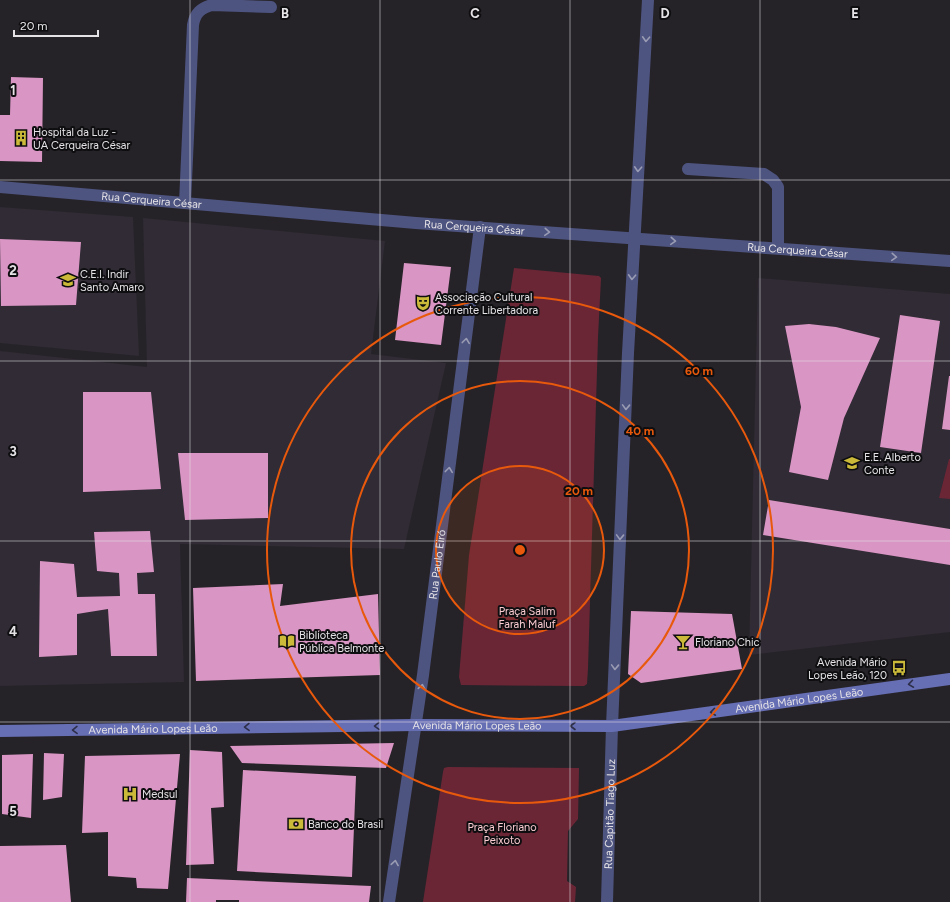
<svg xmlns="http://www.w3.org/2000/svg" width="950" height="902" font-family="Figtree,sans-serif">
  <rect width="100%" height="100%" fill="#262328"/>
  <!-- built -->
  <path fill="#302b35" d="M0,207L133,217L139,356L0,343Z
    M143,218L385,241L371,354L446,363L404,549L180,544L184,682L0,686V351L147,367Z
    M758,278L950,294V632L749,655Z"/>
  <!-- green -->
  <path fill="#6b2636" d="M514,268L599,276L601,278L598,337L588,668L587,684L584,686L461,685L459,677L469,555Z
    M949,459H950V499L939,498Z
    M448,767L579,768L578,819L568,831L567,881L576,887L575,902H423L443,772L444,768Z"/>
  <!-- building -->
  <path fill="#d995c3" d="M11,77L43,78L42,162L0,161V115H10Z
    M0,239L81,242L76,305L1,306Z
    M404,263L451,267L441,345L395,340Z
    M900,315L940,321L921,453L880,447Z
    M809,324L836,327L880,338L844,418L828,480L789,472L801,407L785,326Z
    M949,376H950V430L942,429Z
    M83,392H151L161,489L83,492Z
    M178,453H268V518L185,520Z
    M769,500L950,529V565L763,535Z
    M150,531L154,572L137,573L138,594H155L157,656H111L108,609L77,614V655L39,657L40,561L74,564L77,597L120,596L119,573L97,571L94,532Z
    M283,584L280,606L378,594L380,675L196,681L193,588Z
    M631,611L732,614L742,669L641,683L628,674Z
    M394,743L386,768L242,763L230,746Z
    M190,750L222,752L224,807L211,808L214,864L186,865Z
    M44,753L64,754L62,797L43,800Z
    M33,754L31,818L2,814V755Z
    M180,754L168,889L137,888L136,878L108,876V832L82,833L85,756Z
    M243,770L356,776L352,877L237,871Z
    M66,845L71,902H0V846Z
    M187,878L371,886L369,902H239V900H216V902H186Z"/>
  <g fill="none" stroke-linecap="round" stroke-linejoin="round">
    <!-- lane -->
    <path stroke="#4e5480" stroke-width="12" d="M688,169L764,174L773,180L778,187V248
      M185,203L193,25C195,13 201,8 212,5L271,7"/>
    <!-- street -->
    <g stroke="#4e5480" stroke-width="12">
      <path id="s1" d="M0,187L416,223L950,261"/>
      <path id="s2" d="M389,902L423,675L480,227"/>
      <path id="s3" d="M607,902L612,726L628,353L648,0"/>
    </g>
    <!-- secondary -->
    <path stroke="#666eb4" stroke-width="12" id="s4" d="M0,731L416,725L612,726L950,679"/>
  </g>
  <!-- one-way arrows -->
  <defs><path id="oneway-chevron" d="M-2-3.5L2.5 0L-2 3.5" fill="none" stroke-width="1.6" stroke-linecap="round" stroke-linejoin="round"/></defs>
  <g stroke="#9a9cb3">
    <use href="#oneway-chevron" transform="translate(646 39) rotate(93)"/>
    <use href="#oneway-chevron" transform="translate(638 169) rotate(93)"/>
    <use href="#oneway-chevron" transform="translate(547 232) rotate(4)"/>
    <use href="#oneway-chevron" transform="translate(673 241) rotate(4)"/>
    <use href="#oneway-chevron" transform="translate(894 257) rotate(4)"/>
    <use href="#oneway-chevron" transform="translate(632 277) rotate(93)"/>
    <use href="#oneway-chevron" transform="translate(466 341) rotate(-83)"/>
    <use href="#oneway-chevron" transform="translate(626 407) rotate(92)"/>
    <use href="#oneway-chevron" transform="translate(449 470) rotate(-83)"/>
    <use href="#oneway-chevron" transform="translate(620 537) rotate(92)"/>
    <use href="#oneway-chevron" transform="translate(615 667) rotate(92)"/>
    <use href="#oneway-chevron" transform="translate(422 687) rotate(-81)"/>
    <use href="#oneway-chevron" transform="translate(395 863) rotate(-81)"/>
  </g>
  <g stroke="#2d2f49">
    <use href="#oneway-chevron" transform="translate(911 684) rotate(172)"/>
    <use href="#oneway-chevron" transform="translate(713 712) rotate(172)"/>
    <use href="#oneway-chevron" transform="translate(377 726) rotate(179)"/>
    <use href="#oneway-chevron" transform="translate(573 726) rotate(-180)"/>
    <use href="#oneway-chevron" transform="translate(247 727) rotate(179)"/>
    <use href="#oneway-chevron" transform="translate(75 730) rotate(179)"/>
  </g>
  <!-- grid -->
  <path fill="none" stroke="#e5e3e6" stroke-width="1" stroke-opacity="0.55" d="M190,0V902M380,0V902M570,0V902M760,0V902M0,180H950M0,361H950M0,541H950M0,722H950"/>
  <!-- distance rings -->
  <circle cx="520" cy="550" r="84" fill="#e8590c" fill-opacity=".12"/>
  <g fill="none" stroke="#e8590c" stroke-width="2">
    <circle cx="520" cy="550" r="84"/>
    <circle cx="520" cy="550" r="169"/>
    <circle cx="520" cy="550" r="253"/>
  </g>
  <!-- icons -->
  <defs>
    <g id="building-bare" transform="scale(1.2)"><path d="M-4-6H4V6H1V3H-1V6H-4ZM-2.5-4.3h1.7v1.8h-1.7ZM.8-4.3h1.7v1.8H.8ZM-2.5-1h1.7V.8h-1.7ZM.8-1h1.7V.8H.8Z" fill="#cbba39" stroke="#0e0d0f" stroke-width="2.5" paint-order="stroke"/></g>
    <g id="school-bare" transform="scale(1.2)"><path d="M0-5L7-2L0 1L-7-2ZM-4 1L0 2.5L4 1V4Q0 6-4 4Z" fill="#cbba39" stroke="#0e0d0f" stroke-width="2.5" paint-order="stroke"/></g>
    <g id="theatre-bare" transform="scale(1.2)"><path d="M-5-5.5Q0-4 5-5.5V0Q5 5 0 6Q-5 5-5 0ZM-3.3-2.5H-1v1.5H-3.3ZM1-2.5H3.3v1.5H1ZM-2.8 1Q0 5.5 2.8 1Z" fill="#cbba39" stroke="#0e0d0f" stroke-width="2.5" paint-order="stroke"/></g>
    <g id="library-bare" transform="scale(1.2)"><path d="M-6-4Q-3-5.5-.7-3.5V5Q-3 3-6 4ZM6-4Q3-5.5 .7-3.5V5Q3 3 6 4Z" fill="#cbba39" stroke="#0e0d0f" stroke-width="2.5" paint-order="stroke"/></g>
    <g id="bar-bare" transform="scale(1.2)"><path d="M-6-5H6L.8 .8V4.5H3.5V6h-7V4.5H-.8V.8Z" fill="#cbba39" stroke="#0e0d0f" stroke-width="2.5" paint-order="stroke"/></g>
    <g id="bus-bare" transform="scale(1.2)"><path d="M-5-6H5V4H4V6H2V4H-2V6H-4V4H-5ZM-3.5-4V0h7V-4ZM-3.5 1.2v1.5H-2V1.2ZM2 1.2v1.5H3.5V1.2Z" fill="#cbba39" stroke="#0e0d0f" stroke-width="2.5" paint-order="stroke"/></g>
    <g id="hospital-bare" transform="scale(1.2)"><path d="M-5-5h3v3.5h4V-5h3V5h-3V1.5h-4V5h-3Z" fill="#cbba39" stroke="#0e0d0f" stroke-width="2.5" paint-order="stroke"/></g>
    <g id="bank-bare" transform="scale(1.2)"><path d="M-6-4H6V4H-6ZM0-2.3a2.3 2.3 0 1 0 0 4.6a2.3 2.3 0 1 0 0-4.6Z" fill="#cbba39" stroke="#0e0d0f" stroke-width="2.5" paint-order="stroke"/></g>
  </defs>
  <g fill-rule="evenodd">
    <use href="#building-bare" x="21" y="138"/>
    <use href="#school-bare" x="68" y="280"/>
    <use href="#theatre-bare" x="423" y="303"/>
    <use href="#school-bare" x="852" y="463"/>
    <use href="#library-bare" x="287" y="641"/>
    <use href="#bar-bare" x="683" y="642"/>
    <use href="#bus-bare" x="899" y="668"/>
    <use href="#hospital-bare" x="130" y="794"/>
    <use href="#bank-bare" x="296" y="824"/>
  </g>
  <g text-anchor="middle" stroke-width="4" stroke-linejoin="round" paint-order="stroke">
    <!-- poi labels -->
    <g font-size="11" fill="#e5e3e6" stroke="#0e0d0f" text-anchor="start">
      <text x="33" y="136">Hospital da Luz -<tspan x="33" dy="13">UA Cerqueira César</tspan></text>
      <text x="80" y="278">C.E.I. Indir<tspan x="80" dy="13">Santo Amaro</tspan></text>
      <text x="435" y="301">Associação Cultural<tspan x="435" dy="13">Corrente Libertadora</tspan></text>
      <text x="864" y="461">E.E. Alberto<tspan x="864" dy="13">Conte</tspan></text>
      <text x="299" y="639">Biblioteca<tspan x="299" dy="13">Pública Belmonte</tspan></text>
      <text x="695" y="646">Floriano Chic</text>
      <text x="887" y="666" text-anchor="end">Avenida Mário<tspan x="887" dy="13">Lopes Leão, 120</tspan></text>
      <text x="142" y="798">Medsul</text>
      <text x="308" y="828">Banco do Brasil</text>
    </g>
    <!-- street labels -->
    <g font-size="11" fill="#e5e3e6" stroke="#0e0d0f">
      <text dy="4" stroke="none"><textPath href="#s1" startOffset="152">Rua Cerqueira César</textPath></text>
      <text dy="4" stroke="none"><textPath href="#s1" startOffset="476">Rua Cerqueira César</textPath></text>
      <text dy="4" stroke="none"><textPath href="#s1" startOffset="800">Rua Cerqueira César</textPath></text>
      <text dy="4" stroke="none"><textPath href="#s2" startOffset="341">Rua Paulo Eiró</textPath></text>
      <text dy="4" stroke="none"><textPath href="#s4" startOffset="801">Avenida Mário Lopes Leão</textPath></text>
      <text dy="4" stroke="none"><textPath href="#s4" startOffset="477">Avenida Mário Lopes Leão</textPath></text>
      <text dy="4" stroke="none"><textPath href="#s4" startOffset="153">Avenida Mário Lopes Leão</textPath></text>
      <text dy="4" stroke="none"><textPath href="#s3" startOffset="88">Rua Capitão Tiago Luz</textPath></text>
    </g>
    <!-- park labels -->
    <g font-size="11" fill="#faccd2" stroke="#0e0d0f">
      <text x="527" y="615">Praça Salim<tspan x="527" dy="13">Farah Maluf</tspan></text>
      <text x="502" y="831">Praça Floriano<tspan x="502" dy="13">Peixoto</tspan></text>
    </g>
  </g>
  <g font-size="13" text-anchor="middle" font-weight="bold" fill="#e5e3e6" stroke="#0e0d0f" stroke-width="4" stroke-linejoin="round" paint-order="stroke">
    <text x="285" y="18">B</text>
    <text x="475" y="18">C</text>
    <text x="665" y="18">D</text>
    <text x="855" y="18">E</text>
    <text x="13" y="95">1</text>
    <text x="13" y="275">2</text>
    <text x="13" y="456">3</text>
    <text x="13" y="636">4</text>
    <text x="13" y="816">5</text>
  </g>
  <circle cx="520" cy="550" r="6" fill="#e8590c" stroke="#0e0d0f" stroke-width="2"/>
  <g font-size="12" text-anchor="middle" font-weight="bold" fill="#e8590c" stroke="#0e0d0f" stroke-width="4" stroke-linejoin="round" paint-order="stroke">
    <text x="699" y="375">60 m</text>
    <text x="640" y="435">40 m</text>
    <text x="579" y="495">20 m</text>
  </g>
  <!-- scale -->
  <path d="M14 30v6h84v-6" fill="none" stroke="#e5e3e6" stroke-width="2"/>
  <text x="20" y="30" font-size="12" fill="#e5e3e6" stroke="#0e0d0f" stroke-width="3" paint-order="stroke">20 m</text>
</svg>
